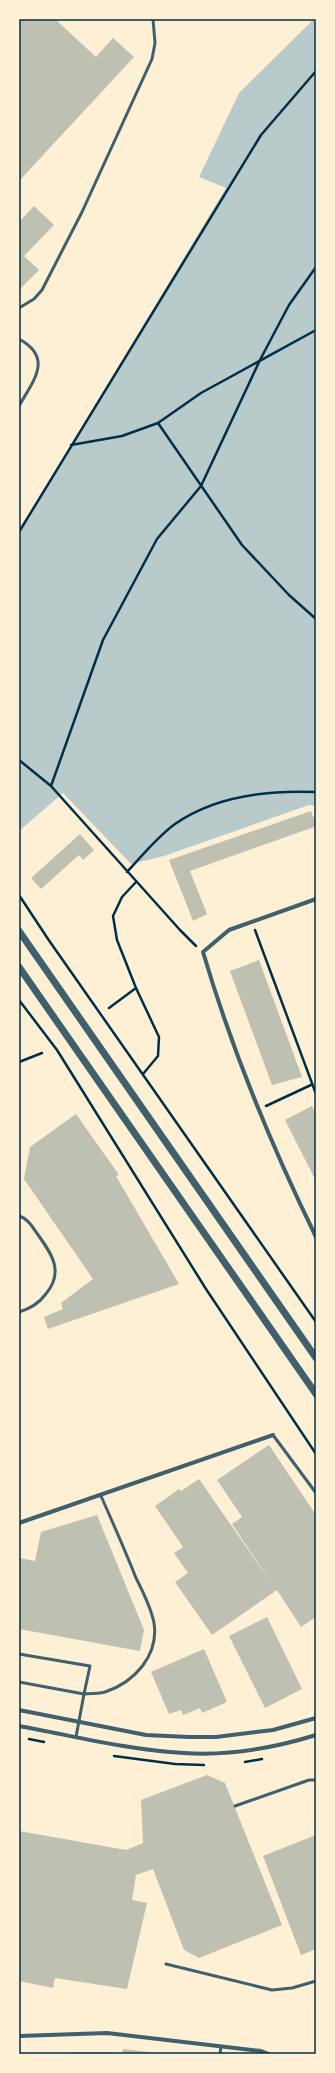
<svg xmlns="http://www.w3.org/2000/svg" width="335" height="2073" font-family="Raleway,sans-serif">
  <rect width="100%" height="100%" fill="#fdf0d5"/>
  <!-- green -->
  <path fill="#b9caca" d="M314,19H316V806L309,805L164,856L131,864L63,793L19,831V531L226,188L199,177L239,93Z"/>
  <!-- building -->
  <path fill="#bec0b2" d="M19,19H55L96,57L113,38L134,57L19,181Z
    M34,206L54,225L24,256L39,270L19,290V222Z
    M311,811L313,817H316V831L314,827L190,871L207,914L193,921L169,860Z
    M80,834L94,850L83,860L79,855L41,889L31,878Z
    M259,960L302,1077L272,1085L230,971Z
    M312,1106L316,1114V1181L285,1120Z
    M76,1114L119,1175L116,1176L179,1284L48,1329L44,1317L63,1309L61,1303L93,1279L24,1179L30,1147Z
    M269,1445L316,1515V1617L301,1627L277,1590L212,1635L175,1582L188,1573L174,1553L183,1547L155,1506L179,1489L181,1491L199,1479L274,1587L232,1524L242,1517L217,1480Z
    M97,1515L144,1630L140,1651L19,1629V1558L35,1561L41,1532Z
    M267,1617L302,1689L265,1708L229,1636Z
    M204,1649L227,1702L202,1713L200,1708L183,1715L181,1710L169,1714L151,1672Z
    M207,1775L225,1783L282,1925L199,1958L184,1950L153,1869L136,1875L132,1900L147,1903L127,1989L55,1978L53,1988L19,1981V1831L126,1850L143,1843L141,1800Z
    M316,1835V1949L301,1955L263,1856Z
    M123,2049L157,2053V2054H122Z
    M68,2052H115V2054H68Z"/>
  <g fill="none" stroke-linecap="round" stroke-linejoin="round">
    <!-- path -->
    <path stroke="#003049" stroke-width="2.5" d="M158,423L242,545L289,595L316,619
      M71,445L122,436L158,423L201,393L316,330
      M19,532L261,135L316,71
      M19,760L51,786L180,930L196,946
      M51,786L103,640L157,539L201,486L260,360L289,305L316,267
      M127,872C142,856 157,837 175,824C215,796 269,790 316,792
      M136,882L122,897L113,916L117,940L136,988L159,1037L158,1056L143,1074
      M19,895L48,939L316,1322
      M255,930L316,1094
      M19,1000L57,1050L206,1289L316,1454
      M109,1008L136,988
      M19,1062L42,1053
      M266,1106L311,1085
      M29,1739L44,1742
      M114,1756L175,1764L204,1765
      M245,1762L262,1759"/>
    <!-- service -->
    <path stroke="#3f606c" stroke-width="3" d="M19,308L34,299L42,290L82,212L152,59L155,43L153,19
      M19,339C54,358 33,381 19,406
      M19,1216C27,1218 32,1226 36,1232C52,1254 65,1272 45,1295C39,1303 29,1309 19,1312
      M273,1435L316,1493
      M19,1654L90,1666L84,1694L19,1682
      M76,1737L84,1694C91,1693 99,1694 105,1692C135,1682 159,1655 154,1623C151,1607 143,1592 136,1578C125,1550 113,1523 101,1496
      M235,1806L309,1780H316
      M166,1964L272,1990L292,1988L316,1981
      M220,2054L221,2046"/>
    <!-- minor -->
    <path stroke="#3f606c" stroke-width="4" d="M316,899L229,930L203,952C232,1050 271,1145 316,1237
      M19,1523L273,1435
      M19,1710L146,1735L189,1737H216L273,1730L316,1718
      M19,1726C74,1736 128,1750 184,1753C228,1756 274,1748 316,1735
      M19,2036L107,2033L261,2051L269,2054"/>
    <!-- tertiary -->
    <path stroke="#3f606c" stroke-width="7" d="M19,931L316,1358
      M19,967L316,1394"/>
  </g>
  <!-- border -->
  <rect width="335" height="2073" fill="none" stroke="#fdf0d5" stroke-width="40"/>
  <rect x="20" y="20" width="295" height="2033" fill="none" stroke="#003049" stroke-width="1.5"/>
</svg>
